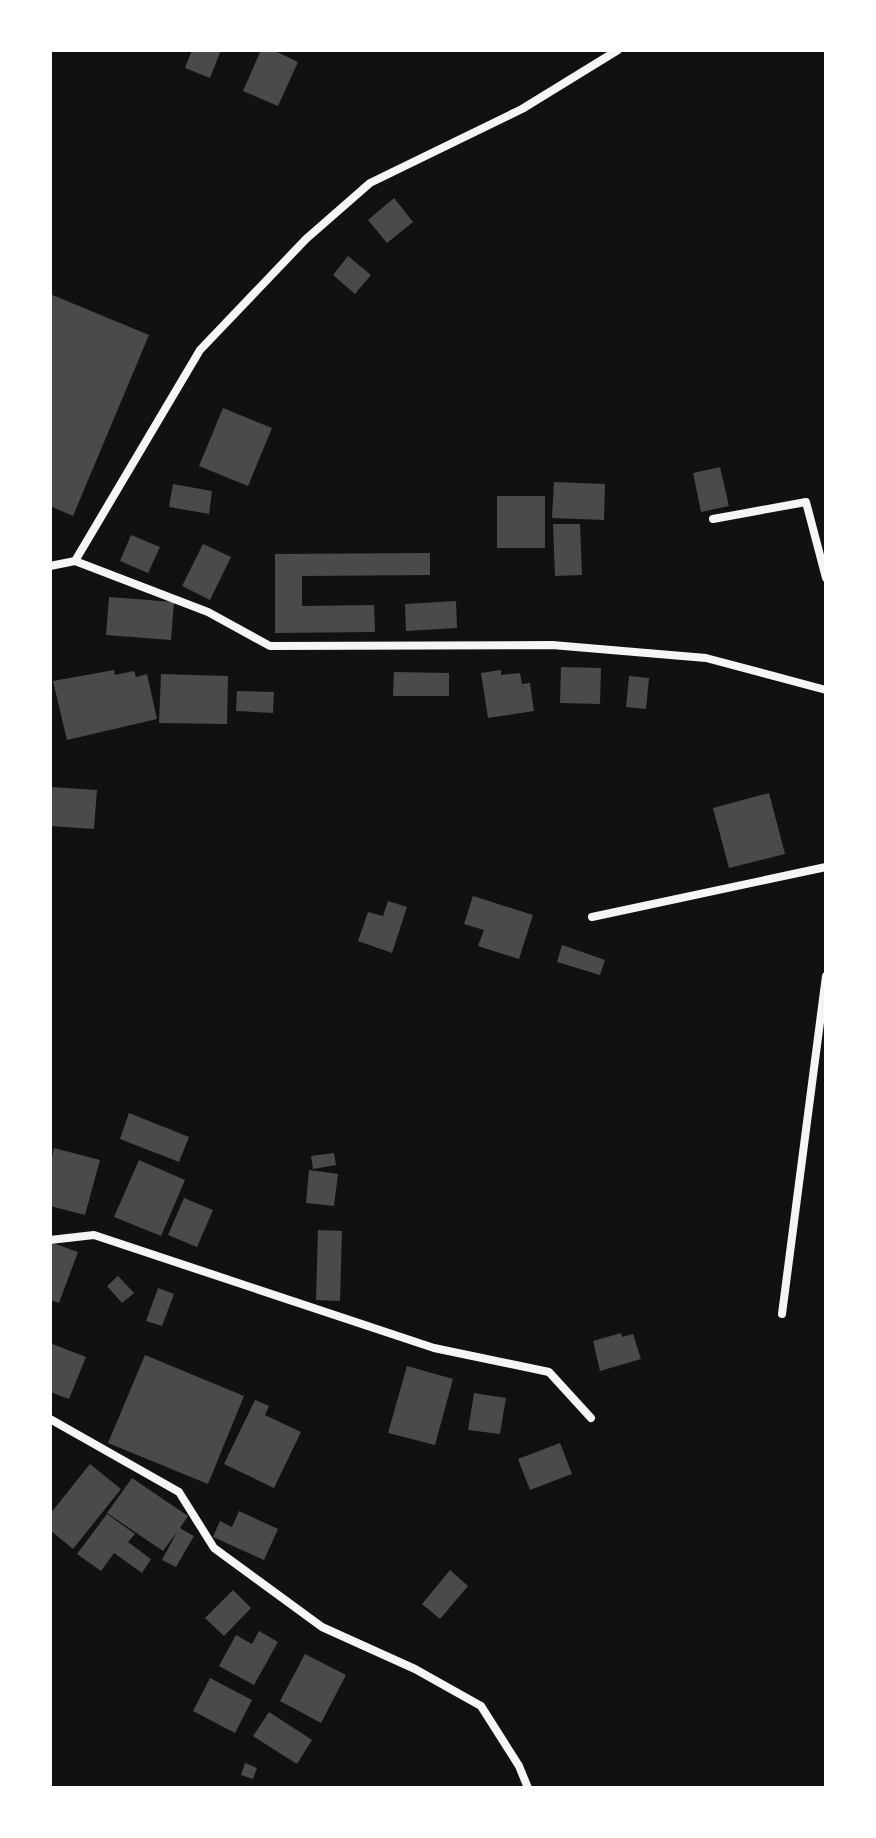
<svg xmlns="http://www.w3.org/2000/svg" width="876" height="1838" font-family="Karla,sans-serif">
  <rect width="100%" height="100%" fill="#111"/>
  <!-- building -->
  <path fill="#4a4a4a" d="M192,50H221L210,78L185,68Z
    M261,50H273L298,62L278,106L243,91Z
    M394,198L413,222L387,243L368,220Z
    M348,256L371,275L355,294L333,275Z
    M50,294L149,335L73,516L50,506Z
    M223,408L272,428L248,486L199,466Z
    M720,467L729,506L701,512L693,473Z
    M554,482L605,484L604,520L552,518Z
    M173,484L212,491L209,514L169,507Z
    M497,496H545V548H497Z
    M553,524H580L582,575L555,576Z
    M131,535L160,547L148,573L120,561Z
    M203,544L231,557L210,600L182,586Z
    M430,553V575L302,576V606L374,605L375,632L275,633V554Z
    M109,597L174,602L171,640L106,635Z
    M456,601L457,628L406,631L405,604Z
    M561,667L601,668L600,704L560,703Z
    M114,670L115,675L134,671L136,677L147,674L157,719L67,740L53,681Z
    M501,670V675L520,673L522,684L530,683L534,711L488,718L481,673Z
    M394,672L449,673V696H393Z
    M161,674L228,676L227,724L159,723Z
    M629,676L649,678L646,709L626,707Z
    M237,691L274,692L273,713L236,711Z
    M50,787L97,790L94,829L50,826Z
    M769,793L785,854L729,868L713,808Z
    M473,896L533,915L519,959L478,946L484,930L464,924Z
    M388,901L407,907L392,953L358,941L368,912L383,916Z
    M562,945L605,960L600,975L557,962Z
    M129,1113L189,1137L179,1162L120,1139Z
    M54,1148L100,1160L85,1215L50,1206V1165Z
    M334,1153L336,1165L313,1169L311,1156Z
    M139,1160L185,1180L161,1236L114,1217Z
    M309,1170L338,1174L334,1206L306,1203Z
    M184,1198L213,1210L197,1247L168,1235Z
    M318,1230L342,1231L340,1301L316,1300Z
    M50,1242L78,1252L59,1303L50,1300Z
    M118,1276L134,1293L122,1303L107,1286Z
    M158,1288L174,1294L162,1326L146,1321Z
    M621,1333L622,1337L633,1334L641,1359L600,1371L593,1341Z
    M50,1343L86,1357L69,1399L50,1392Z
    M145,1355L244,1396L208,1484L108,1443Z
    M407,1366L453,1379L435,1445L388,1433Z
    M474,1393L506,1398L500,1434L468,1430Z
    M255,1400L269,1406L265,1415L301,1432L274,1488L224,1464Z
    M560,1443L572,1474L530,1490L518,1459Z
    M90,1464L121,1489L73,1549L50,1530V1514Z
    M132,1478L188,1516L180,1528L194,1536L176,1567L162,1560L177,1532L163,1551L107,1513Z
    M239,1511L278,1529L264,1560L213,1537L220,1521L232,1527Z
    M107,1514L135,1534L128,1542L151,1559L142,1573L114,1553L101,1571L77,1554Z
    M450,1570L468,1586L440,1619L422,1604Z
    M233,1590L251,1608L224,1636L205,1618Z
    M259,1631L278,1642L254,1685L219,1666L236,1635L252,1644Z
    M305,1654L346,1675L321,1723L280,1701Z
    M210,1678L252,1700L235,1733L193,1711Z
    M269,1712L312,1740L297,1764L253,1736Z
    M245,1763L257,1768L253,1779L241,1775Z"/>
  <g fill="none" stroke-linecap="round" stroke-linejoin="round">
    <!-- minor -->
    <path stroke="#f5f5f5" stroke-width="8" d="M713,519L806,502L826,578
      M75,561L200,350L306,239L370,183L522,109L618,50
      M50,566L75,561L208,612L270,646L552,645L706,658L826,690
      M592,917L826,867
      M50,1240L94,1235L434,1348L549,1372L591,1418
      M782,1314L826,976
      M50,1419L179,1492L214,1548L322,1627L415,1669L481,1706L519,1766L528,1788"/>
  </g>
  <!-- border -->
  <rect width="876" height="1838" fill="none" stroke="#ffffff" stroke-width="104"/>
</svg>
